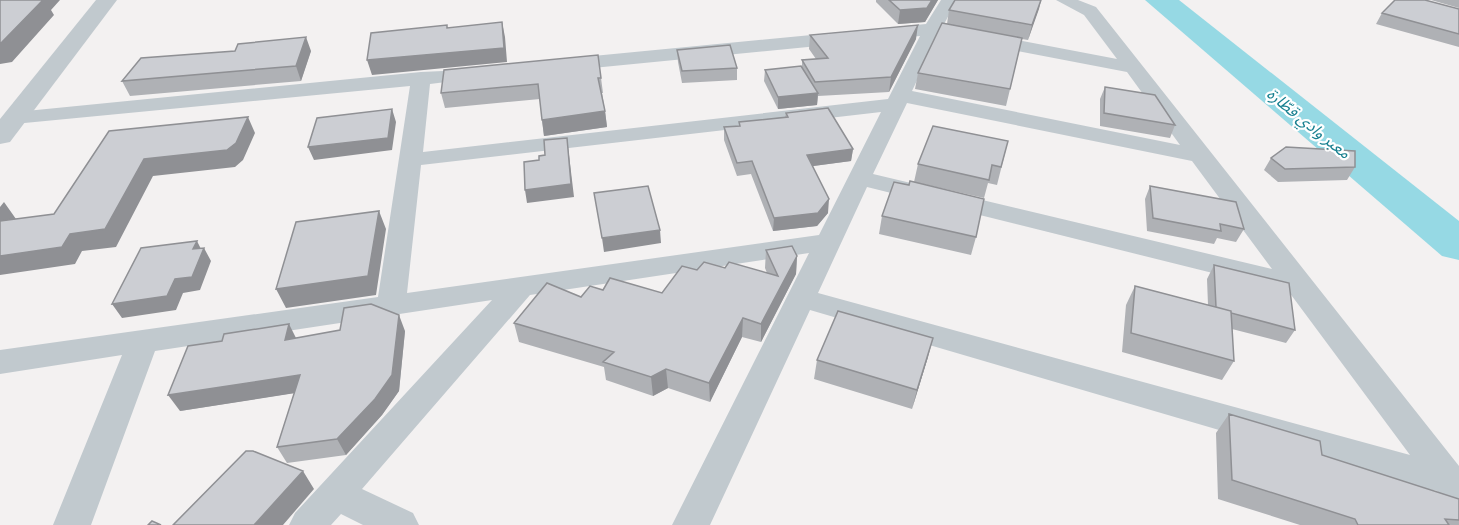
<svg xmlns="http://www.w3.org/2000/svg" width="1459" height="525" font-family="Overpass,'Noto Sans Arabic',sans-serif">
  <rect width="100%" height="100%" fill="#f3f1f1"/>
  <g fill="none" stroke-linecap="round" stroke-linejoin="round">
    <!-- river -->
    <path fill="#96d9e4" fill-rule="evenodd" d="M1145,0H1179L1459,221V260L1442,256Z"/>
    <!-- minor -->
    <path fill="#c1c9ce" fill-rule="evenodd" d="M941,0H957L943,26L1117,59L1084,15L1056,0H1078L1096,7L1459,466V509L1446,504L1437,491L1396,482L810,310L710,525H672L809,253L530,295L362,489L413,513L419,525H363L341,514L331,525H289L295,513L492,300L155,351L91,525H53L122,355L0,374V350L378,297L410,86L14,124L6,123L3,118L6,113L421,72L486,69L489,73L486,77L430,84L423,152L888,99L920,36L562,71L552,65L562,59L926,24ZM938,36L1127,72L1180,145L912,91ZM907,103L1192,161L1272,269L873,174ZM881,112L819,235L407,293L421,165ZM867,187L1289,292L1410,455L818,293Z"/>
    <!-- tertiary -->
    <path fill="#c1c9ce" fill-rule="evenodd" d="M96,0H117L10,142L0,144V119Z"/>
  </g>
  <!-- wall -->
  <path fill="#afb1b5" d="M876,0H938L925,22L898,24L876,2Z
    M1041,0L1028,40L1022,39L1006,106L915,89L918,73L947,24L949,10Z
    M1431,0H1459V8Z
    M1459,9V47L1376,24L1382,13Z
    M810,35L916,39L889,92L818,96L817,105L778,109L764,81L765,70L802,67V60L816,59L809,49Z
    M677,50L737,68V80L682,83L678,62Z
    M311,51L301,81L130,96L122,81Z
    M601,78L603,93H602L605,111L607,127L544,136L542,120L540,99L445,108L441,93Z
    M1105,87L1175,125L1170,138L1100,126V99Z
    M786,113L853,149L851,161L813,166L828,213L817,226L773,231L751,174L737,176L724,140V127L739,126V122L785,117Z
    M1008,141L997,185L988,183L984,198L914,182L918,164Z
    M1271,158L1355,167L1347,180L1278,182L1264,170Z
    M909,185L976,237L971,255L879,234L882,216Z
    M1150,186L1244,229L1236,242L1217,238L1214,244L1147,231L1145,199Z
    M766,250L797,256L796,274L761,342L742,337L710,402L668,388L653,396L606,380L604,367L519,342L514,323L581,297L603,290L662,293L697,270L725,268L767,273L765,268Z
    M1214,265L1295,330L1286,343L1232,329L1234,361L1222,380L1122,352L1126,305L1135,286L1208,305L1207,279Z
    M405,331L399,391L382,415L346,455L287,463L277,447L294,393L180,411L296,338Z
    M928,357L912,409L814,379L817,360Z
    M1229,414L1322,455L1459,499V525H1300L1218,499L1216,433Z"/>
  <!-- shaded-wall -->
  <path fill="#8f9094" d="M36,0H60L51,10L54,15L12,62L0,64V44Z
    M932,0H938L925,22L898,24L900,10Z
    M1041,0L1039,9L1028,40L1032,25Z
    M502,22L505,37L507,62L372,75L367,60Z
    M918,25L916,39L889,92L891,77Z
    M306,37L311,51L301,81L296,66Z
    M818,93L817,105L778,109V97Z
    M392,109L396,122L392,150L314,160L308,147Z
    M605,111L607,127L544,136L542,120Z
    M248,117L255,133L243,160L235,167L153,176L116,247L82,251L75,264L0,275V256L70,234L144,159Z
    M567,138L574,197L527,203L525,190Z
    M853,149L851,161L806,167L807,155Z
    M829,199L828,213L817,226L773,231L774,218Z
    M4,202L16,219L0,237V207Z
    M379,211L386,229L376,295L286,308L276,289Z
    M660,230L661,243L604,252L602,238Z
    M197,241L202,251L204,248L211,261L200,290L183,293L176,310L122,318L112,304L175,279L193,249Z
    M797,256L796,274L761,342V324Z
    M399,315L405,331L399,391L382,415L346,455L337,439Z
    M743,318L742,337L710,402L709,383Z
    M289,324L297,340H285Z
    M933,338L928,357L912,409L917,390Z
    M666,369L668,388L653,396L651,377Z
    M300,375L308,391L180,411L168,395Z
    M303,471L314,489L283,525H254Z"/>
  <!-- building -->
  <path fill="#ccced3" stroke="#8f9094" stroke-width="1.5" d="M0,0H43L0,44Z
    M889,0H932L927,8L900,10Z
    M955,0H1041L1032,25L949,10Z
    M1395,0H1425L1459,9V34L1382,13Z
    M502,22L504,48L367,60L371,33L447,25V28Z
    M942,23L1022,38L1010,89L918,73Z
    M918,25L891,77L815,82L802,60L828,58L810,35Z
    M306,37L296,66L122,81L141,58L235,51L238,44Z
    M730,45L737,68L682,71L677,50Z
    M598,55L601,78H598L605,111L542,120L538,84L441,93L444,70Z
    M801,66L818,93L778,97L765,70Z
    M1105,87L1155,95L1175,125L1104,113Z
    M828,108L853,149L807,155L829,199L818,213L774,218L752,161L737,163L724,127L740,126L739,122L788,117L786,113Z
    M392,109L388,138L308,147L317,118Z
    M248,117L236,143L227,150L144,159L105,229L70,234L62,247L0,256V221L54,214L109,131Z
    M933,126L1008,141L1001,167L992,165L989,180L918,164Z
    M567,138L571,184L525,190L524,162L539,160V156L545,155L544,140Z
    M1286,147L1355,151V167L1285,169L1271,158Z
    M910,181L984,199L976,237L882,216L894,182L909,185Z
    M648,186L660,230L602,238L594,193Z
    M1150,186L1236,202L1244,229L1220,224L1221,231L1153,218Z
    M379,211L368,276L276,289L296,222Z
    M197,241L193,249L204,248L192,277L175,279L167,296L112,304L141,248Z
    M792,246L797,256L761,324L743,318L709,383L666,369L651,377L603,362L614,352L514,323L547,283L581,297L590,286L603,290L610,278L662,293L682,266L697,270L704,262L725,268L729,262L778,276L766,250Z
    M1214,265L1289,283L1295,330L1231,313V311L1216,307Z
    M1135,286L1231,311L1234,361L1131,333Z
    M371,304L399,315L392,375L375,399L337,439L277,447L300,375L168,395L188,346L222,341L224,334L289,324L285,340L340,330L344,308Z
    M838,311L933,338L917,390L817,360Z
    M1229,414L1320,441L1322,455L1459,499V520L1445,519L1449,525H1358L1355,519L1232,480Z
    M246,451H253L303,471L254,525H173Z
    M152,521L161,525H148Z"/>
  <g text-anchor="middle" stroke-width="4.5" stroke-linejoin="round" paint-order="stroke">
    <!-- far-water labels -->
    <g font-size="16" font-style="italic" fill="#1a8191" stroke="#fff">
      <text transform="translate(1309 123) rotate(39)" y="6">معبر وادي قطّارة</text>
    </g>
  </g>
</svg>
